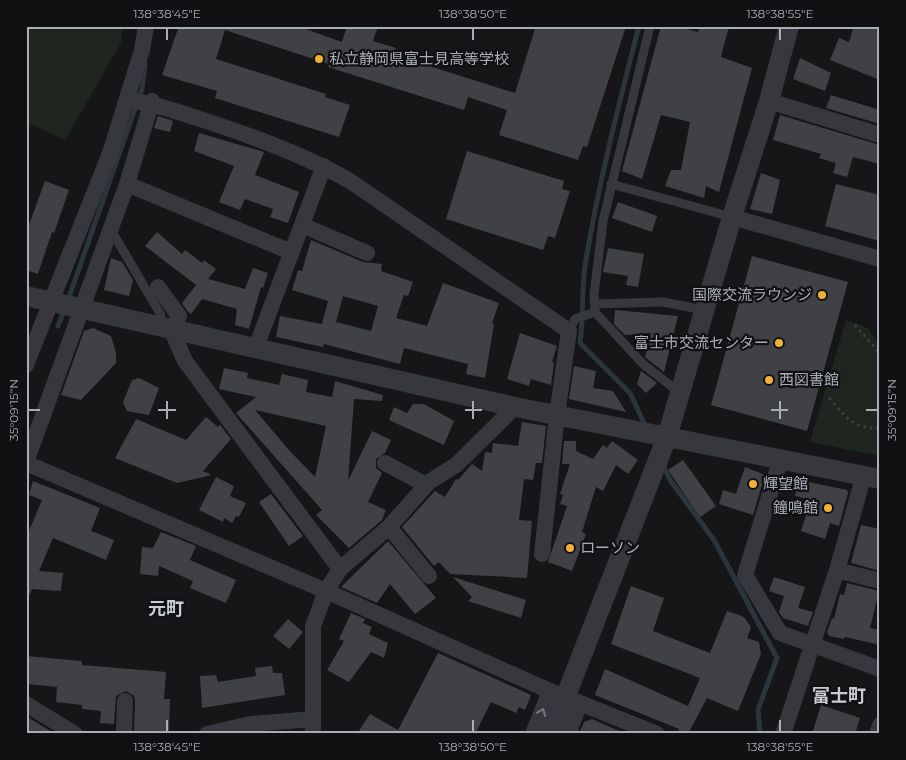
<svg xmlns="http://www.w3.org/2000/svg" width="906" height="760" font-family="Montserrat,'Noto Sans JP',sans-serif">
  <rect width="100%" height="100%" fill="#161618"/>
  <!-- green -->
  <path fill="#1e261f" d="M26,26H123L121,43L65,140L26,122Z
    M846,320L868,328L880,347V456L810,442Z"/>
  <g fill="none" stroke-linecap="round" stroke-linejoin="round">
    <!-- stream -->
    <path stroke="#2c353c" stroke-width="5" d="M639,26C619,104 599,181 586,260C581,287 584,315 580,343L630,393L646,427
      M68,300L142,89L145,64
      M58,326L65,308
      M663,465L670,480L714,540L777,658L758,710L760,734"/>
  </g>
  <!-- building -->
  <path fill="#404145" fill-rule="evenodd" d="M179,26H297L342,42L347,26H378L373,41L396,48L394,55L515,93L536,26H626L587,147L583,146L578,160L499,135L507,110L468,97L464,110L328,67L329,64L225,30L216,59L326,94L325,97L350,105L339,137L215,98L217,91L162,75Z
    M661,26H675L698,32L700,26H729L721,57L752,68L719,192L706,186L704,198L665,186L671,170H681L690,122L661,115L642,179L622,171Z
    M854,26H880V80L830,60L839,38L849,42Z
    M800,58L831,73L825,91L793,79Z
    M831,95L880,110V124L826,108Z
    M780,115L880,145V164L853,157L847,177L833,173L836,163L819,158L821,154L773,140Z
    M158,116L173,121L170,132L154,128Z
    M199,133L264,152L255,175L299,192L288,223L270,217L273,209L245,199L240,210L219,202L234,166L194,151Z
    M467,151L564,181L562,189L570,191L555,238L548,236L543,250L446,219Z
    M761,173L780,180L772,214L750,209Z
    M45,181L69,190L54,233L52,232L38,274L26,270V233Z
    M836,184L880,195V241L825,226Z
    M618,202L657,216L652,232L612,218Z
    M157,232L182,254L185,250L202,263L204,260L216,269L208,279L245,289L253,268L268,273L263,288L261,287L249,329L235,325L237,309L202,299L191,314L188,312L182,303L196,285L145,246Z
    M311,240L363,262L382,264L381,271L413,282L408,296L404,295L396,318L427,326L443,283L499,303L492,323L494,324L485,378L466,374L468,364L404,348L400,364L324,344L323,347L276,337L280,316L322,324L328,301L292,290L298,270L302,271ZM343,296L378,306L371,331L336,322Z
    M608,248L644,254L638,287L626,285L628,276L603,272Z
    M752,256L848,282L807,431L711,405Z
    M111,258L122,262L133,280L129,296L104,290Z
    M615,310L678,316L664,372L645,357L651,333L625,335L614,324Z
    M93,328L111,336L116,353V363L81,400L61,395L84,331Z
    M520,333L557,346L552,362L554,363L551,385L531,379L529,386L507,379Z
    M574,366L596,371L593,388L613,391L626,412L569,399Z
    M224,368L248,373L247,378L279,385L282,374L308,380L306,392L332,397L335,381L383,395L382,401L354,399L348,481L372,431L391,440L385,453L376,459V468L382,473L368,502L386,510L382,520L349,548L316,515L322,510L236,413L256,397L219,389ZM255,410L326,426L315,477L288,449Z
    M641,371L657,383L646,393L637,384Z
    M139,378L159,388L149,415L127,411L123,402L132,380Z
    M413,404H424L454,421L444,445L389,420L394,407L407,413Z
    M206,417L218,427L220,425L231,439L203,471L212,475L177,483L115,458L136,419L186,440Z
    M522,422L546,426L542,463H536L533,480L524,479L519,520L532,521L527,578L450,574L439,562L434,566L402,527L435,491L445,497L456,479L458,480L472,464L482,471L485,452L492,453L493,443L518,446Z
    M564,441H576V451L593,459L603,445L607,448L612,441L638,460L628,474L616,465L603,491L596,487L582,532L586,534L572,571L548,562L567,506L560,504L563,495L560,494L570,464H562Z
    M683,460L716,506L700,517L668,470Z
    M745,467L765,475L753,515L719,504L723,490L736,494Z
    M216,477L234,486L230,496L246,503L239,517L236,516L232,523L224,518L223,522L199,510Z
    M799,480L847,490L848,493L839,526L830,523L825,539L801,531L811,500L795,496Z
    M33,481L100,508L91,531L114,540L106,560L53,538L39,571L63,573L61,591L32,589L27,601L26,538L42,500L29,495Z
    M271,494L303,536L289,546L259,502Z
    M861,525L880,529V571L851,563Z
    M161,532L196,546L190,560L236,580L226,603L190,588L193,581L159,566L158,576L140,574L142,547L153,548Z
    M388,541L436,598L415,614L390,584L377,603L341,587Z
    M453,577L526,600L521,618L468,601L472,597Z
    M774,577L805,587L798,608L813,612L808,626L783,618L779,612L784,596L769,591Z
    M847,583L879,591L870,628L880,630V645L845,637L844,639L829,636L827,632L832,618L834,619L840,594L844,595Z
    M631,586L664,598L653,631L710,653L727,611L744,617L751,627L747,638L759,642L761,654L738,711L707,698L688,734H677L679,729L595,695L605,669L688,706L700,678L611,644Z
    M351,613L365,619L363,623L372,627L369,634L388,643L384,658L371,652L349,682L327,670L344,641L339,639Z
    M288,619L303,632L289,649L273,636Z
    M438,653L531,695L525,710L519,707L516,713L491,702L475,734H357L370,714L398,730Z
    M26,656L82,661V665L166,672L164,699H170L169,734H134L135,701L134,696L126,691L116,696L114,724L100,723L101,711L82,709V705L56,702L57,687L26,684Z
    M272,666L273,673H282L285,695L202,708L200,676L216,675L218,682L256,676L255,668Z
    M821,705L860,718L855,734H812Z
    M26,716L55,734H26Z
    M592,719L626,734H579L584,722Z"/>
  <g fill="none" stroke-linecap="round" stroke-linejoin="round">
    <!-- path -->
    <path stroke="#3d3f44" stroke-width="3" stroke-dasharray="2.5 4" stroke-linecap="butt" d="M855,325L880,354
      M829,398C845,416 854,430 880,428"/>
    <!-- service -->
    <path stroke="#37383d" stroke-width="9" d="M650,26L603,221L594,294L595,312L644,365L679,392
      M611,184L732,217
      M111,230L161,315L158,328
      M595,304L663,302L704,310
      M569,331L575,319L595,312"/>
    <!-- minor -->
    <path stroke="#37383d" stroke-width="16" d="M128,100C156,104 182,113 209,122C258,138 306,156 350,181L569,331L557,415L542,554
      M769,101L880,135
      M127,184L291,252
      M732,217L880,259
      M302,225L367,253
      M158,287L179,316L172,331L185,361L340,569L326,591L313,626V734
      M255,350L324,166
      M26,365L110,153L142,50L146,26
      M781,458L745,575L780,633L880,669
      M26,462L127,184L152,101
      M26,463L326,591L550,691L657,734
      M385,463L426,485
      M389,527L429,576
      M340,569L389,527L429,482L456,465L515,407
      M837,570L880,581
      M26,704L75,734
      M124,734L125,701
      M207,734L250,724L313,719
      M533,734L550,691
      M568,734L580,703
      M783,734L837,570L864,475
      M877,734L880,725"/>
    <!-- tertiary -->
    <path stroke="#37383d" stroke-width="20" d="M26,296L515,407L880,479
      M551,734L667,437L732,217L769,101L789,26"/>
  </g>
  <!-- one-way arrows -->
  <defs><path id="oneway-chevron" d="M-2-3.5L2.5 0L-2 3.5" fill="none" stroke-width="1.6" stroke-linecap="round" stroke-linejoin="round" transform="scale(1.25)"/></defs>
  <use stroke="#757881" href="#oneway-chevron" transform="translate(542 712) rotate(-68)"/>
  <!-- ticks -->
  <path fill="none" stroke="#a8adb8" stroke-width="2" d="M167,28V40M473,28V40M780,28V40M167,401V419M473,401V419M780,401V419M28,410H40M158,410H176M465,410H482M771,410H788M866,410H878M167,720V732M473,720V732M780,720V732"/>
  <!-- markers -->
  <g fill="#f2b134" stroke="#111113" stroke-width="2">
    <circle cx="319" cy="59" r="5"/>
    <circle cx="822" cy="295" r="5"/>
    <circle cx="779" cy="343" r="5"/>
    <circle cx="769" cy="380" r="5"/>
    <circle cx="753" cy="484" r="5"/>
    <circle cx="828" cy="508" r="5"/>
    <circle cx="570" cy="548" r="5"/>
  </g>
  <g text-anchor="middle" stroke-width="4.5" stroke-linejoin="round" paint-order="stroke">
    <!-- poi labels -->
    <g font-size="15" fill="#a8adb8" stroke="#111113" text-anchor="start">
      <text x="329" y="64">私立静岡県富士見高等学校</text>
      <text x="812" y="300" text-anchor="end">国際交流ラウンジ</text>
      <text x="769" y="348" text-anchor="end">富士市交流センター</text>
      <text x="779" y="385">西図書館</text>
      <text x="763" y="489">輝望館</text>
      <text x="818" y="513" text-anchor="end">鐘鳴館</text>
      <text x="580" y="553">ローソン</text>
    </g>
    <!-- quarter labels -->
    <g font-size="18" font-weight="bold" fill="#c9ccd4" stroke="#111113">
      <text x="166" y="615">元町</text>
      <text x="839" y="702">富士町</text>
    </g>
  </g>
  <!-- border -->
  <rect width="906" height="760" fill="none" stroke="#111113" stroke-width="55"/>
  <rect x="28" y="28" width="850" height="704" fill="none" stroke="#a8adb8" stroke-width="2"/>
  <g font-size="12" text-anchor="middle" fill="#a8adb8">
    <text x="167" y="18">138°38'45"E</text>
    <text x="473" y="18">138°38'50"E</text>
    <text x="780" y="18">138°38'55"E</text>
    <text transform="translate(14 410) rotate(-90)" y="4">35°09'15"N</text>
    <text transform="translate(892 410) rotate(-90)" y="4">35°09'15"N</text>
    <text x="167" y="751">138°38'45"E</text>
    <text x="473" y="751">138°38'50"E</text>
    <text x="780" y="751">138°38'55"E</text>
  </g>
</svg>
